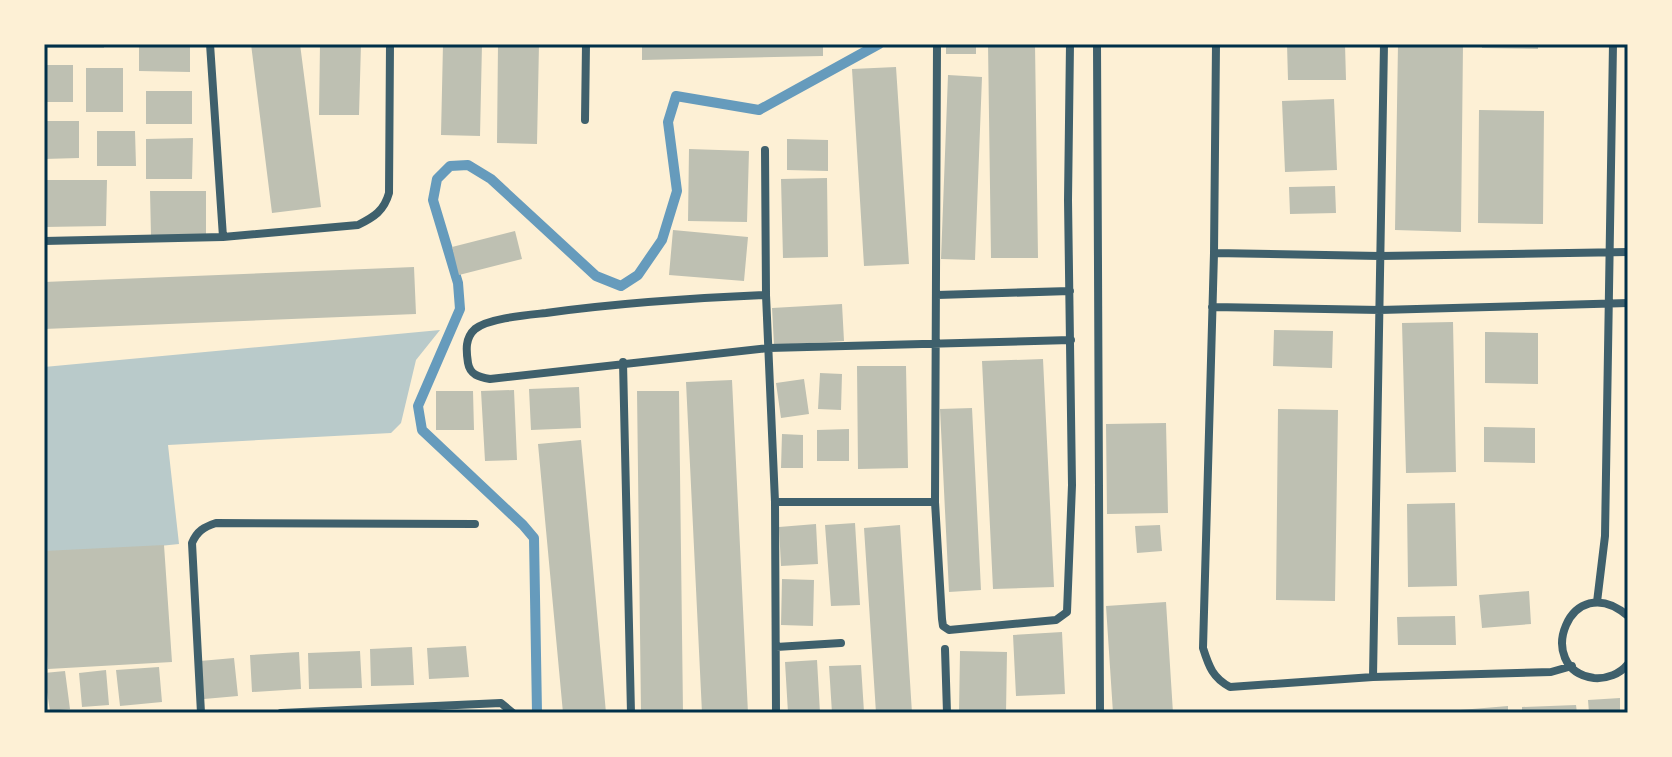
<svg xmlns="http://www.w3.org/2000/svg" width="1672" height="757" font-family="'IBM Plex Sans',sans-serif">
  <rect width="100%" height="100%" fill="#fdf0d5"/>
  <!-- green -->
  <path fill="#b9caca" d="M440,330L416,360L401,423L391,433L168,445L179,544L44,558V367Z"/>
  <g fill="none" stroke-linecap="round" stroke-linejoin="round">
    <!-- stream -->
    <path stroke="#669bbc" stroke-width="10" d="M537,713L534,538L523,525L422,430L418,406L460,309L458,283L433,200L437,179L450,166L468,165L491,179L596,276L621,286L638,275L662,240L677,191L668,122L676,96L759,110L879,44"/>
  </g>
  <!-- building -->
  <path fill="#bec0b2" d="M44,44H104V48H44Z
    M139,44H190V72L139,71Z
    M251,44H300L321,207L272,213Z
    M320,44H361L359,115H319Z
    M443,44H482L480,136L441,135Z
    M498,44H539L537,144L497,143Z
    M642,44H823V56L642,60Z
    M946,44H976V54H946Z
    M988,44H1035L1038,258H991Z
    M1287,44H1345L1346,80H1288Z
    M1398,44H1463L1461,232L1395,230Z
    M1482,44H1538V49L1482,48Z
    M44,65H73V102H44Z
    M896,67L909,264L864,266L852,69Z
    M86,68H123V112H86Z
    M948,75L982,77L975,260L941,259Z
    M146,91H192V124H146Z
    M1334,99L1337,170L1285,172L1282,101Z
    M1479,110L1544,111L1543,224L1478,223Z
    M44,121H79V158L44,159Z
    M97,131H135L136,166H97Z
    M193,138L192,179H146V139Z
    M787,139L828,140V171L787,170Z
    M689,149L749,151L747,222L688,221Z
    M827,178L828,257L783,258L781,179Z
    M44,180H107L106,226L44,227Z
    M1335,186L1336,213L1290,214L1289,187Z
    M150,191H206V236H151Z
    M673,230L748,237L744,281L669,275Z
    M515,231L522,259L459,275L452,247Z
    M414,267L416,314L44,329V282Z
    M842,304L844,341L774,345L772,308Z
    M1453,322L1456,472L1406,473L1402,323Z
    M1274,330L1333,331L1332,368L1273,366Z
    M1485,332L1538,333V384L1485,383Z
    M1043,359L1054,587L993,589L982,361Z
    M857,366H906L908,468L858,469Z
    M820,373L842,374L841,410L818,409Z
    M804,379L809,414L781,418L776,383Z
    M732,380L748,713H702L686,382Z
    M579,387L581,428L531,430L529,389Z
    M514,390L517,460L485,461L481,391Z
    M436,391H473L474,430H436Z
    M637,391H679L683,713H641Z
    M972,408L981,590L949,592L940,409Z
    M1278,409L1338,410L1335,601L1276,600Z
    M1166,423L1168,513L1107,514L1106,424Z
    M1484,427L1535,428V463L1484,462Z
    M849,429V461H817V430Z
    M782,434L803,435V468H781Z
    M581,440L592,557L606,713H563L538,444Z
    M1455,503L1457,586L1408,587L1407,504Z
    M855,523L860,605L831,606L825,525Z
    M816,524L818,564L781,566L779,527Z
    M900,525L912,713H876L864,528Z
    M1160,525L1162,551L1137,553L1135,526Z
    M164,545L172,662L48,669L44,611V551Z
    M782,579L814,580L813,626L781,625Z
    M1529,591L1531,624L1482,628L1479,595Z
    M1166,602L1173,713H1113L1106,606Z
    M1455,616L1456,645H1398L1397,617Z
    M1062,632L1065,694L1016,696L1013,635Z
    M466,646L469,677L429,679L427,648Z
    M412,647L414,685L371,686L370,649Z
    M360,651L362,688L309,689L308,653Z
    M960,651L1007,652L1006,713H959Z
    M299,652L301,689L252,692L250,655Z
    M234,658L238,696L204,699L200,661Z
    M817,660L820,713H788L785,662Z
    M861,665L864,712L832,713L829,666Z
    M159,667L162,702L120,706L116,670Z
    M106,670L109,705L82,707L79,673Z
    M65,671L70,709L50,711L44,673Z
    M1620,698V713H1589L1588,700Z
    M1576,705L1577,713H1522V707Z
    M1508,706V713H1448V711Z"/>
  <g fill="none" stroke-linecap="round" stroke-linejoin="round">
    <!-- minor -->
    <path stroke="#3f606c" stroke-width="8" d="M210,44L223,237
      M937,44L935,502L942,619L943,626L949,630L1056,620L1067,612L1072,485L1068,200L1070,44
      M1097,44L1100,713
      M1216,44L1214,253L1203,648C1209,667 1213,678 1230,687L1373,677L1551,672L1572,666
      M585,120L586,44
      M765,150L766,295L775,502L776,713
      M44,241L223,237L358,225C374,217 384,211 389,193L390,44
      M1214,253L1380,256L1628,252
      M766,295C692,298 620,303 546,313C528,315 489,318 475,329C465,338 466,350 468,363C470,375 479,377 490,379L769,348L1071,340
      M937,295L1070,291
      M1212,307L1380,310L1628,303
      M623,362L631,713
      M775,502H935
      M1597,602L1605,536L1613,44
      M1628,616C1570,566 1532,670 1594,678C1607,679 1620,674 1628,664
      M776,647L841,643
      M945,649L947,713
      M1373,677L1384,44
      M201,713L192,543C197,531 204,527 216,523L475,524
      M281,713L501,703L513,713"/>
  </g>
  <!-- border -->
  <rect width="1672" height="757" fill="none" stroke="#fdf0d5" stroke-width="92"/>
  <rect x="46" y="46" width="1580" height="665" fill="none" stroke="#003049" stroke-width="3"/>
</svg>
